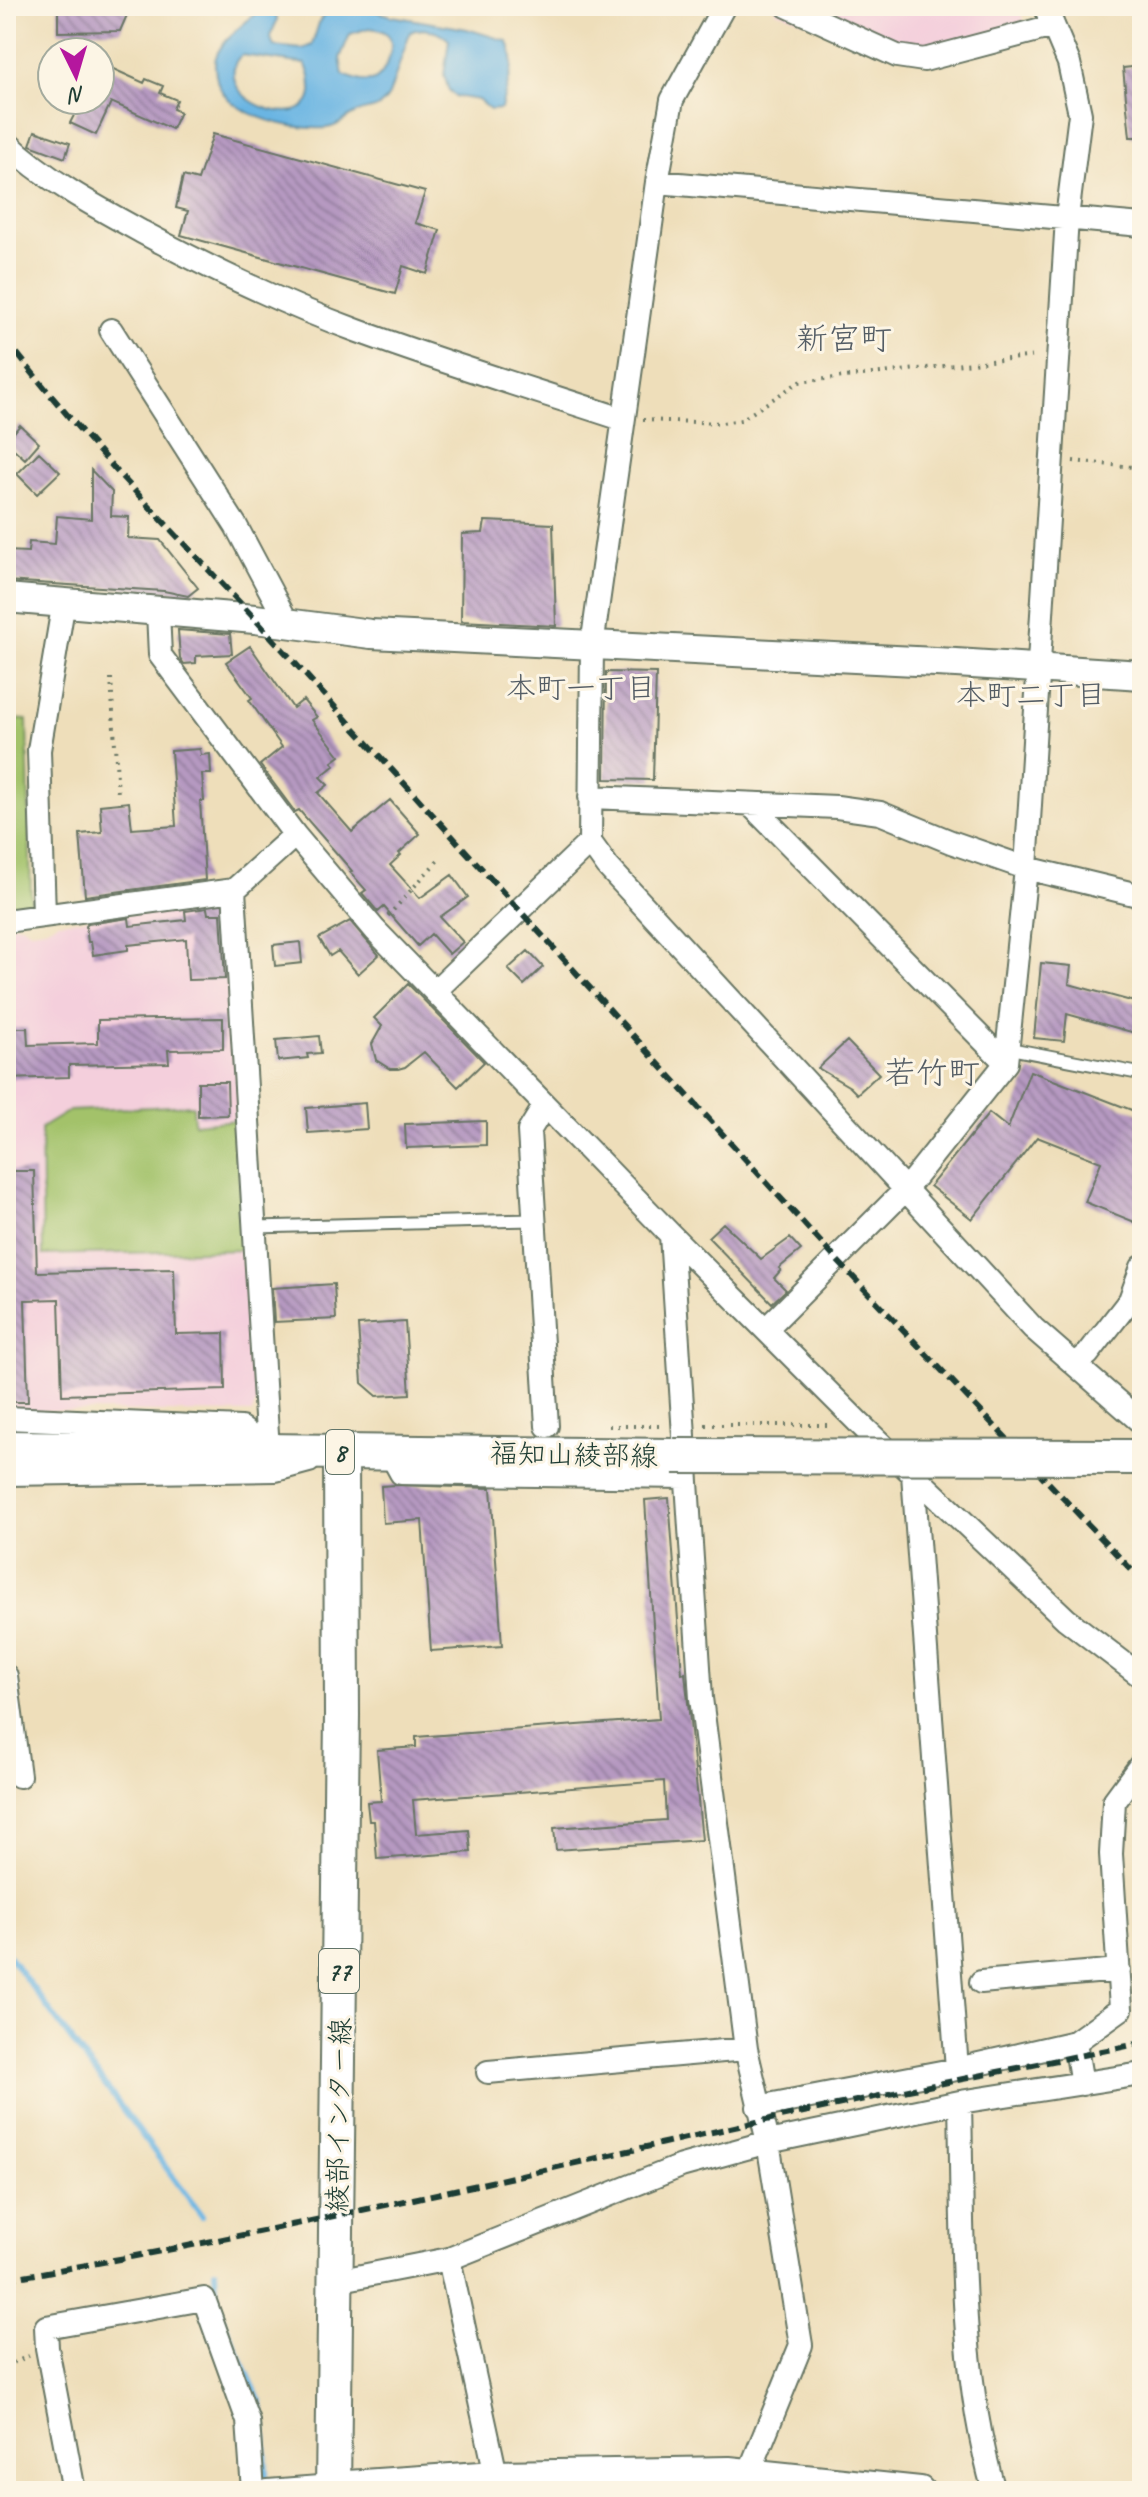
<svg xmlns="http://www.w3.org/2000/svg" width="1148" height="2497" font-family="Caveat,'Klee One',sans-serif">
  <defs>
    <pattern id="building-back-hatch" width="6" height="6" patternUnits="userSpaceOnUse" patternTransform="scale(2)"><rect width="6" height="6" fill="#b699c1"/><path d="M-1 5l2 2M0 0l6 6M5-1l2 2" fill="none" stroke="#937e9e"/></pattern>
  </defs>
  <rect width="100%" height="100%" fill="#fcf5e5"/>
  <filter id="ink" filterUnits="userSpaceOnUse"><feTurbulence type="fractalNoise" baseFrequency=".0125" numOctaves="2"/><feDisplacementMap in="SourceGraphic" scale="16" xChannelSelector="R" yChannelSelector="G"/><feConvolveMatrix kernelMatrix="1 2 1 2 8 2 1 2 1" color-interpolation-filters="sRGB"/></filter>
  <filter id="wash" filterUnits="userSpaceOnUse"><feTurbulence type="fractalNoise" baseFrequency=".006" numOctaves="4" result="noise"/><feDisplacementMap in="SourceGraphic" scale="32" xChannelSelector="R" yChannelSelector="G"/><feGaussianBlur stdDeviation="1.8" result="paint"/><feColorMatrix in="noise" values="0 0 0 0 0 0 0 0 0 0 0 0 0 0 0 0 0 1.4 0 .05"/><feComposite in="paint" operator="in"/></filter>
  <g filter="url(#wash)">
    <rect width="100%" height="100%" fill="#eedeba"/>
    <!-- built -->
    <path fill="#f4cfdc" d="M774,6H1018L1024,21L984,39L883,51L776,11Z
      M222,904L232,911L257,1400L252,1413L6,1410V924L21,925L30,931L45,929L58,922Z"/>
    <!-- green -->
    <path fill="#a3c26a" stroke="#61804f" stroke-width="2" d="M6,719L27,720L31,903L6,909Z
      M193,1105L194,1124L237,1120L243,1250L43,1255L41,1128L69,1111Z"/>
    <!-- water -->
    <path fill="#6ab5e3" stroke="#44798c" stroke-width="2" fill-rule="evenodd" d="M331,6H360L392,16L467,29L507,41C520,62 505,87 501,109L490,110L478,100L455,96L449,91L444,75L449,40C439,31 422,26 410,32L389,95C380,110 374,108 359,112C346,116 340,127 326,128C292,131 221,115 216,75C215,69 214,63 216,57C222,39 245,24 258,11L263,8L276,10L277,21L270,36L274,46L302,49L312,45L320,20ZM369,28C375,29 383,29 387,34C397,44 386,75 374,80C364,84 353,78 343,75L340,58L350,34ZM242,55L305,64C310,72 311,79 311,88C314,129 238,111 234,77C233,68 234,61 242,55Z"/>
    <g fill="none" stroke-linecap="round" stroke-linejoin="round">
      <!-- stream -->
      <path stroke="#6ab5e3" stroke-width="6" d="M6,1952L202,2216
        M215,2271L217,2307
        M222,2317L260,2401L264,2420L266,2477"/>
    </g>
    <g id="blocks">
      <!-- building -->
      <path fill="url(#building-back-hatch)" d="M58,6H131L120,31L58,32Z
        M100,63L144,83L146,79L163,86L160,93L177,100L173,109L180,112L172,129L111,102L96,135L70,123L82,100H106L100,97Z
        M1142,66V137H1130L1123,68Z
        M35,131L70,143L65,158L30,145Z
        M213,134L425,192L415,223L440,230L427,274L403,266L395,294L181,235L188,211L176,208L183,176L198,180Z
        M20,425L39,443L25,459L6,442Z
        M39,452L60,472L37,494L17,474Z
        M91,470L112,492L111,516L129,517L128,538L160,540L198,588L188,596L164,591L6,581V551L28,552L29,542L55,544L57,516L91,519Z
        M485,521L553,524L556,626L461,621L462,534L483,533Z
        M178,630L230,634L232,654L196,656V663L184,664L180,658Z
        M250,646L293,708L303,700L317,717L312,720L340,756L332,762L335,765L320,777L328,785L318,793L352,832L390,800L420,834L399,853L401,855L390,865L420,898L452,875L468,897L440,917L463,942L449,954L431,934L418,946L384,907L378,912L362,893L366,890L350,872L352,871L299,810L295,812L260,765L282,747L249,700L252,698L226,662Z
        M606,672L656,673L653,780L605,779Z
        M200,749L201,755L210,754L211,774H202L204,801H200L205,880L85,896L80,834L102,832L100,805L129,802L132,829L176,826L171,751Z
        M207,908L208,914H221L225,979L188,980L186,939L128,945V950L93,955L91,942H88L86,926L88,924L129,918L130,926L186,920L185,911Z
        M350,921L379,955L358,974L338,951L330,956L319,938Z
        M300,942L302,963L275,966L273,945Z
        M528,951L543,967L524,985L508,969Z
        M1041,963L1071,966L1069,984L1142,1004V1035L1067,1014L1064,1041L1034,1038Z
        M408,984L484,1062L458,1087L424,1052L405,1067L398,1069H390L376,1060L372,1044L382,1026L374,1018Z
        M223,1018V1049L168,1050L169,1063L69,1065V1077L6,1079V1028H27L28,1045L98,1043V1020Z
        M319,1036L321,1053L307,1054L308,1058L278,1061L276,1040Z
        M847,1041L879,1074L857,1094L850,1087L818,1068Z
        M1030,1071L1142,1114V1225L1085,1202L1101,1162L1037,1137L972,1219L930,1186L989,1113L1008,1128Z
        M198,1082H227L228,1115L198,1116Z
        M365,1103L367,1129L308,1133L306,1108Z
        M486,1121V1145L406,1148L405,1124Z
        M6,1171H34L37,1272L174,1269L176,1334L224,1333L225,1390L62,1395L59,1299L25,1300L28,1402H6Z
        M723,1223L761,1259L790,1238L801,1250L779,1268L781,1270L774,1278L786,1290L772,1303L708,1237Z
        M334,1284L336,1319L274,1322L272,1288Z
        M405,1322L410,1394L377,1396L362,1383L358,1325Z
        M395,1485L491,1488L502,1646L431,1651L422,1520L383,1523L381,1486Z
        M669,1498L682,1674L685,1673L702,1840L556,1850L554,1828L666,1820L664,1781L413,1800L416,1834L469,1830L471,1852L377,1859L374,1821H369L367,1802L381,1801L377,1750L416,1747V1737L659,1719L645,1500Z"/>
    </g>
  </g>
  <g filter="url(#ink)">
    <use href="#blocks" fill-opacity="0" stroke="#677563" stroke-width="2"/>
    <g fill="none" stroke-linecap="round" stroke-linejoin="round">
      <!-- service casing -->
      <g stroke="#677563" stroke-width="15">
        <path id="service" d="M1007,1048L1142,1074
          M256,1227L533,1220"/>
      </g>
      <!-- minor casing -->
      <g stroke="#677563" stroke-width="26">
        <path id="minor" d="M724,6L672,100L657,182L592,646L590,842L608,867L1033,1328L1142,1423
          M787,6L897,56L924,60L1053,26
          M6,142C44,179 96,207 142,232C211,269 284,304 358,331C445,363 534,390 622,419
          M657,182L1142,225
          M111,330L236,526L287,622
          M590,797L837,807L880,813L951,842L1026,868L1142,896
          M750,804L1006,1063
          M295,835L375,930L671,1235L861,1425L1066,1619L1142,1677
          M234,890L268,1450
          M44,915L39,750L64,601
          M6,921L234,890L295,835L160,655L158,612
          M435,991L590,842
          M545,1105L529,1131L547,1426
          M671,1235L701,1698L746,2049L768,2142L801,2345L749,2473L745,2491
          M766,1329L905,1190L1006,1063L1026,868L1067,218L1080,114L1069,63L1045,6
          M1076,1364L1088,1354L1130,1300L1142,1267
          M6,1418L241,1428L268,1450
          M389,1451L401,1473L686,1477
          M6,1474L276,1470L309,1461
          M913,1474L957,2069
          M6,1676L19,1776
          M981,1982L1119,1970
          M488,2072L746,2049
          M1082,2084L1075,2042L1121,2009L1111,1854L1114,1801L1142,1763
          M960,2102C963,2231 958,2366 994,2491
          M758,2107L957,2069L1075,2042
          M449,2259L496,2475
          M336,2281L449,2259L681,2166L768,2142L960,2102L1142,2074
          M74,2491L47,2348L46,2327L204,2299L248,2421L253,2491
          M268,2491L333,2486"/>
      </g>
      <!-- tertiary casing -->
      <g stroke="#677563" stroke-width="32">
        <path id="tertiary" d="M6,598L255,619L371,634L956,663L1142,675
          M333,2486L496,2475L729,2471L920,2491"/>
      </g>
      <!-- primary casing -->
      <g stroke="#677563" stroke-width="38">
        <path id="primary" d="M6,1448L674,1456
          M333,2491L342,1715L341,1452"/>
      </g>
      <!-- path -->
      <path stroke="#677563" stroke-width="4" stroke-dasharray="2 6" stroke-linecap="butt" d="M643,420L722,423L741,420L799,382L1036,356
        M1073,461L1142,468
        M111,678L118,795
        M388,916L439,859
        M705,1425H832
        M609,1426H664
        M6,2377L13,2363L29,2356"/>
      <!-- service -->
      <use href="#service" stroke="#fff" stroke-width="11"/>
      <!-- minor -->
      <use href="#minor" stroke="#fff" stroke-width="22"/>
      <!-- tertiary -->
      <use href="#tertiary" stroke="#fff" stroke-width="28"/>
      <!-- primary -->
      <use href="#primary" stroke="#fff" stroke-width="34"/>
      <!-- rail -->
      <path stroke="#1f3d34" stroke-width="6" stroke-dasharray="12 6" stroke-linecap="butt" d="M6,339C81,438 170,528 255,619L835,1258L1142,1581
        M6,2279C258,2237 507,2178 757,2122C885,2094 1014,2069 1142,2043"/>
      <!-- primary-bridge casing -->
      <g stroke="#677563" stroke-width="38" stroke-linecap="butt">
        <path id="primary-bridge" d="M674,1456L1142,1457"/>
      </g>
      <!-- primary-bridge -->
      <use href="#primary-bridge" stroke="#fff" stroke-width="34"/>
    </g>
  </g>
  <g text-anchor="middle" stroke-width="6" stroke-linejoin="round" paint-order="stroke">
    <!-- shield labels -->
    <g fill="#fcf5e5" stroke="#617469" stroke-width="2">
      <rect x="326" y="1430" width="28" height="44" rx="6"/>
      <rect x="319" y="1949" width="40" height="44" rx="6"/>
    </g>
    <g font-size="26" font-weight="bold" fill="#1f3d34">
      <text x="340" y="1461">8</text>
      <text x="339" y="1980">77</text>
    </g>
    <!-- street labels -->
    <g font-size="28" fill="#1f3d34" stroke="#fcf5e5">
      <text transform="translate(574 1454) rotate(1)" y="10">福知山綾部線</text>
      <text transform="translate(338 2115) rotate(-89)" y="10">綾部インター線</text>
    </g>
    <!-- neighbourhood labels -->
    <g font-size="30" fill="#545d65" stroke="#fcf5e5">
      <text x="581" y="698">本町一丁目</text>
      <text x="1031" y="705">本町二丁目</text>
    </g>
    <!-- quarter labels -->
    <g font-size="32" fill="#545d65" stroke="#fcf5e5">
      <text x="844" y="349">新宮町</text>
      <text x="932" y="1083">若竹町</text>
    </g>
  </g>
  <!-- margin -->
  <rect width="1148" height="2497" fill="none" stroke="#fcf5e5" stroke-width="32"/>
  <!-- north arrow -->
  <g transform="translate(76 76) rotate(175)"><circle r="38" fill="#fcf5e5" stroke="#a4ab9e" stroke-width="2"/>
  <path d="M0-6L14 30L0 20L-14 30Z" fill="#b5179e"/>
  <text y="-12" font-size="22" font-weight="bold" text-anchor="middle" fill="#1f3d34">N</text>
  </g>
</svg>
